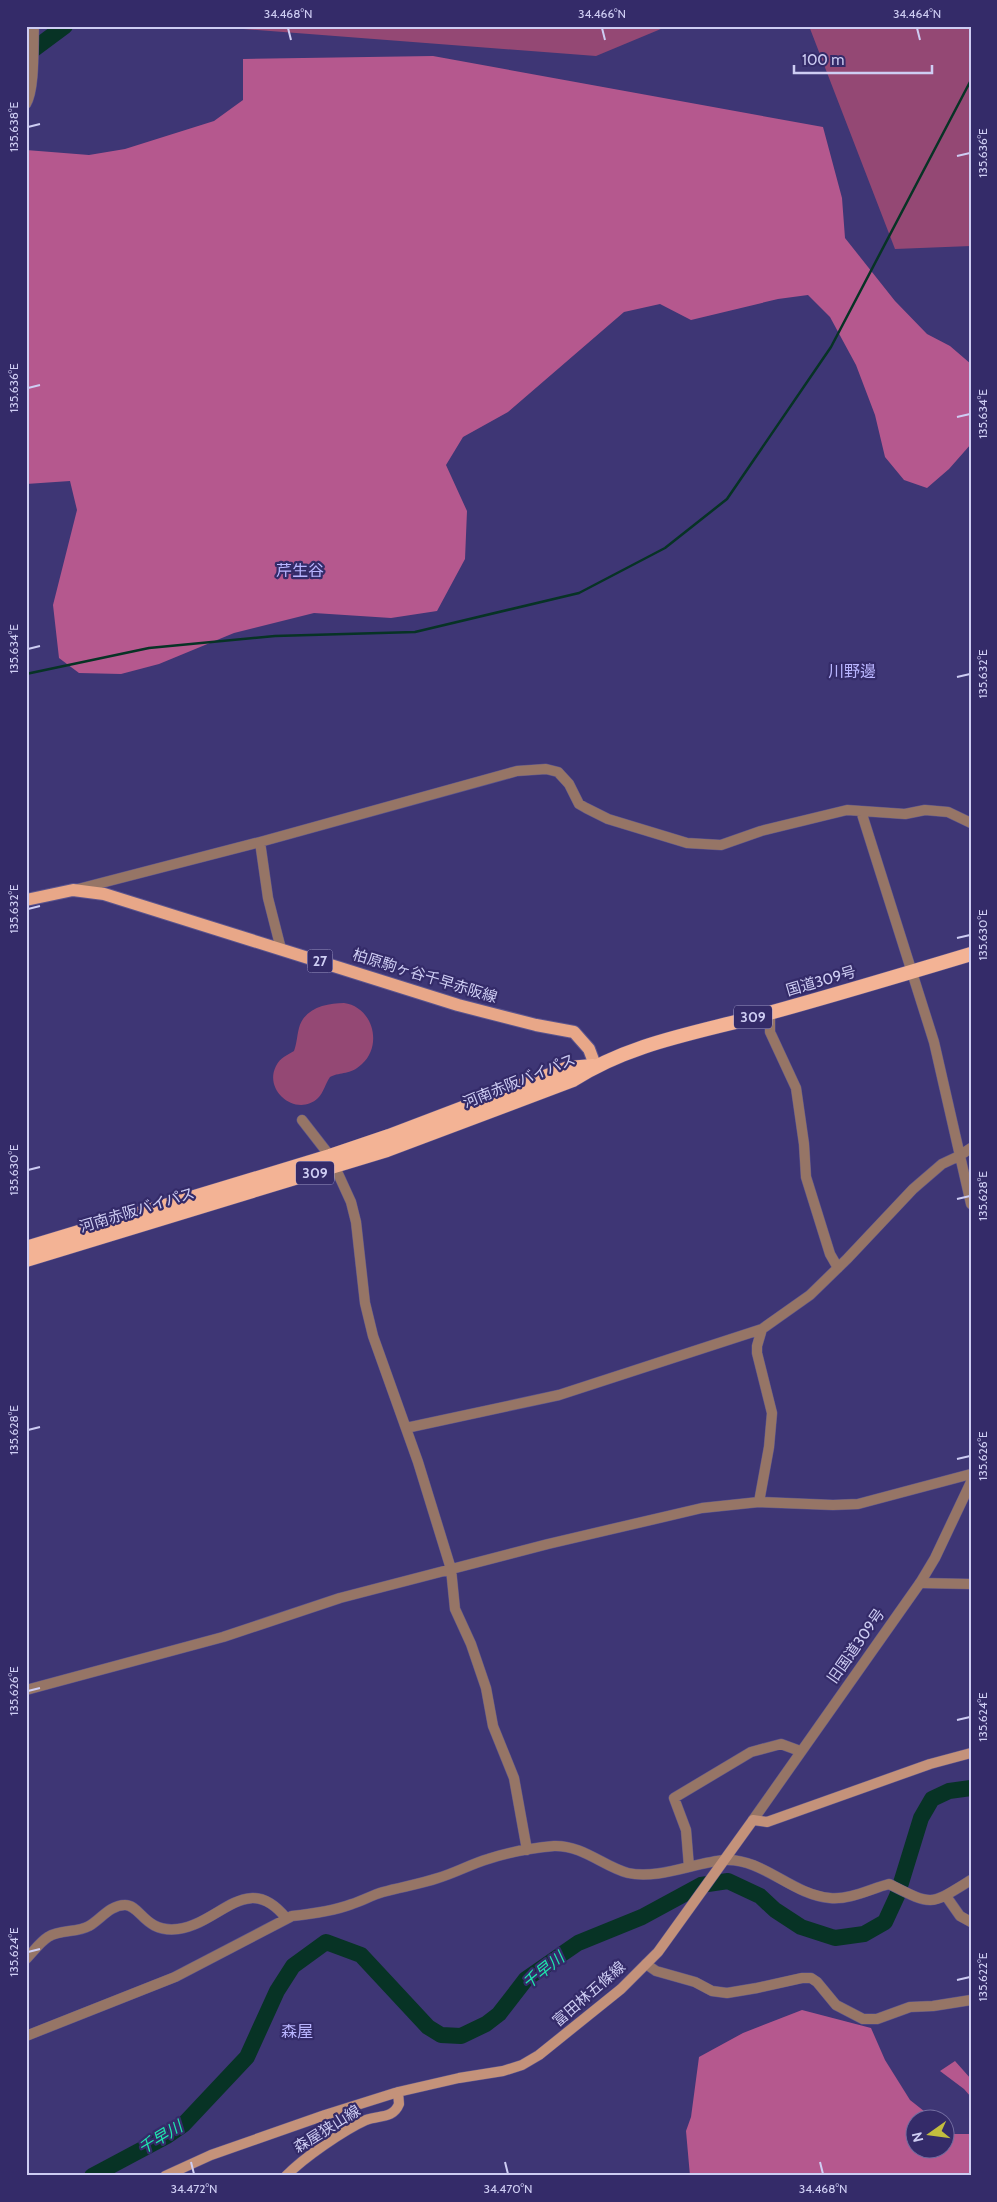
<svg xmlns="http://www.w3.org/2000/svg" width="997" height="2202" font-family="Cabin,'Noto Sans JP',sans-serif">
  <rect width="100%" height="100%" fill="#3e3675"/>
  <!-- green -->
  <path fill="#944874" d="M204,26H668L596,56Z
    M809,26H971V246L895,249Z
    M344,1003C373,1007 383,1045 362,1064C349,1076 342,1071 330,1077C325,1084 324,1092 318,1098C297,1118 263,1091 276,1066C280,1058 287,1055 294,1051C297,1043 297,1035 299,1028C304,1008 327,1003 344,1003Z"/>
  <!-- forest -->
  <path fill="#b5588e" d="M433,56L823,127L842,198L845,238L895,301L927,334L950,346L971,364V444L949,469L927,488L904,480L885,457L875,415L856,365L830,317L808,295L778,299L691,320L660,304L624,312L508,412L463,437L446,465L467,511L465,559L437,611L391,618L314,613L234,633L159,664L121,674L79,673L59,658L53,605L77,510L70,481L26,484V150L89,155L125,149L214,121L243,100V59Z
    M802,2010L871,2028L885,2060L910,2100L934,2119L914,2120V2150H944L945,2128L952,2134H971V2176H690L686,2131L691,2117L699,2057L743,2033Z
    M955,2061L971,2079V2097L964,2089L940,2071Z"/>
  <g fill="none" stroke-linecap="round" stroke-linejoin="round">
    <!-- stream -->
    <path stroke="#073325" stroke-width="2.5" d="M26,674L149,648L275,636L415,632L579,593L665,548L727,499L831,347L971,80"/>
    <!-- river -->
    <path stroke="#073325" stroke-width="16" d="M26,55L65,26
      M92,2176L167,2136L183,2125L247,2057L277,1991L293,1966L326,1942L361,1955L428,2027L441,2035L461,2036L486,2024L499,2014L526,1979L578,1943L642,1917L701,1885L728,1881L760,1896L775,1910L801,1927L835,1938L864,1934L885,1922L897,1896L921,1818L932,1799L949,1791L971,1788"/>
    <!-- minor casing -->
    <g stroke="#5b548e" stroke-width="11">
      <path id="minor" d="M26,104C35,89 33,46 34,26
        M861,811L934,1042L971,1204
        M260,842L268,898L281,949
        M78,889L260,842L517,771L546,769L558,772L569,784L579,804L586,808L608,819L687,843L721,845L761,831L847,810L905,814L925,810L948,812L971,823
        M770,1012V1032L796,1088L804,1144L806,1177L830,1254L838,1268
        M302,1120L330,1156
        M335,1167L351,1202L356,1222L365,1303L373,1336L418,1462L451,1569L455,1609L471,1644L486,1688L493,1726L514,1778L527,1850
        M406,1428L559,1395L762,1329L810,1295L847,1259L913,1189L942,1164L959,1156L971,1148
        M759,1502L769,1447L772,1413L757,1353V1346L762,1329
        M920,1583L971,1584
        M26,1690L223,1637L340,1598L548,1544L702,1508L759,1502L833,1505L858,1504L971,1474
        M689,1867L686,1830L674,1798L751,1752L781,1744L800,1751
        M946,1896L960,1916L971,1922
        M26,1959C33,1952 40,1942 48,1937C60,1929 77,1933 89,1926C100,1920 110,1905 125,1905C141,1905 144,1933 178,1929C221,1923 247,1870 286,1918
        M646,1964L656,1971L695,1982L712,1991L727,1993L757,1988L802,1978H811L817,1982L836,2005L863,2019H877L910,2007L933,2006L971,2000
        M26,2036L175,1977L292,1916C312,1914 333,1911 352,1904C362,1901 372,1895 383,1892C401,1887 420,1884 438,1878C455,1873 471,1864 488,1859C509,1852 532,1848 554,1846C583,1845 604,1867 628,1873C658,1880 696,1862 725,1860C763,1858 792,1895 830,1898C850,1900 870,1889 889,1884C933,1906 929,1906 971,1880"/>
    </g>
    <!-- tertiary casing -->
    <g stroke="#5b548e" stroke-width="11">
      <path id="tertiary" d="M753,1820L920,1583L935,1558L971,1482"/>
    </g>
    <!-- secondary casing -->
    <g stroke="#5b548e" stroke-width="11">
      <path id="secondary" d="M165,2176L211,2155L325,2115L398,2092L459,2078L503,2071L522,2065L539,2055L621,1989L658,1952L753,1820L767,1822L930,1764L971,1753
        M286,2176C303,2158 344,2130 366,2120C379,2115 393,2119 399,2104L398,2092"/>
    </g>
    <!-- primary casing -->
    <g stroke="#5b548e" stroke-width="14">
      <path id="primary" d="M26,900L73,890L104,894L458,1005L536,1025L574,1032L589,1049L595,1065"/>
    </g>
    <!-- trunk casing -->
    <g stroke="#5b548e" stroke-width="15">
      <path id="trunk" d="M26,1248L330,1156L389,1136L568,1068L593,1066
        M26,1260L387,1150L573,1080C627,1045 690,1034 751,1018C825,998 898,976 971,954"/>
    </g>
    <!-- minor -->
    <use href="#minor" stroke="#967566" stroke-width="10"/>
    <!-- tertiary -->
    <use href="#tertiary" stroke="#967566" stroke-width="10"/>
    <!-- secondary -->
    <use href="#secondary" stroke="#c4927a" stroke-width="10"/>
    <!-- primary -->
    <use href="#primary" stroke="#e8a788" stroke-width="12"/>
    <!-- trunk -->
    <use href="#trunk" stroke="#f3b395" stroke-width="14"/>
  </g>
  <!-- ticks -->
  <path fill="none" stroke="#cecdf3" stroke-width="2" d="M288,28L291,40M602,28L605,40M917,28L920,40M28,127L40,124M957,156L970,153M28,388L40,385M957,417L970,414M28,649L40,646M957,677L970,674M28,909L40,906M957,938L970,935M28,1170L40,1167M957,1199L970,1196M28,1430L40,1427M957,1459L970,1456M28,1691L40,1688M957,1720L970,1717M28,1952L40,1949M957,1980L970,1977M191,2162L194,2174M505,2162L508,2174M820,2162L823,2174"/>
  <g text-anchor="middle" stroke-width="4.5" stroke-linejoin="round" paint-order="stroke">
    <!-- shield labels -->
    <g fill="#342b69" stroke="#a09cca" stroke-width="1">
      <rect x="307.5" y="949.5" width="25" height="23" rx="4"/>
      <rect x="734" y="1005.5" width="38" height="23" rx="4"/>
      <rect x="296" y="1161.5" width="38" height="23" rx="4"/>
    </g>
    <g font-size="14" font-weight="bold" fill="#cecdf3">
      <text x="320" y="966">27</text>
      <text x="753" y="1022">309</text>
      <text x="315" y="1178">309</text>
    </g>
    <!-- street labels -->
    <g font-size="15" fill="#cecdf3" stroke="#342b69">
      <text transform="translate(425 976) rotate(17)" y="5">柏原駒ヶ谷千早赤阪線</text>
      <text transform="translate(821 981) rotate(-16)" y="5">国道309号</text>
      <text transform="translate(519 1081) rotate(-22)" y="5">河南赤阪バイパス</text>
      <text transform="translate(137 1210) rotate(-17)" y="5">河南赤阪バイパス</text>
      <text transform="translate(856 1646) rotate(-55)" y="5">旧国道309号</text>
      <text transform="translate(589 1994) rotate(-41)" y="5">富田林五條線</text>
      <text transform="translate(327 2129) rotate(-32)" y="5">森屋狭山線</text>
    </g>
    <!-- neighbourhood labels -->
    <g font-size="16" fill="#b9b5ff" stroke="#342b69">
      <text x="300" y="576">芹生谷</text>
      <text x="852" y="677">川野邊</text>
      <text x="297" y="2037">森屋</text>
    </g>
    <!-- water labels -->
    <g font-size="16" font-style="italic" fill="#1fe6ad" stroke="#342b69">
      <text transform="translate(543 1970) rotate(-39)" y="6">千早川</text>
      <text transform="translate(160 2137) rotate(-31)" y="6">千早川</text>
    </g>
  </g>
  <!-- border -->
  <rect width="997" height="2202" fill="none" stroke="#342b69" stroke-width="55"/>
  <!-- north arrow -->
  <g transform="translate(930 2134) rotate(256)"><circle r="24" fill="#342b69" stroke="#726ca0"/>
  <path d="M0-4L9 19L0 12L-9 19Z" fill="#c3bd3e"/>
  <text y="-8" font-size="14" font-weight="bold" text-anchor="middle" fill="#cecdf3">N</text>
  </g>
  <!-- scale -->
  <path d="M794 65v8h138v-8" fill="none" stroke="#cecdf3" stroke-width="2.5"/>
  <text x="802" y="65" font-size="15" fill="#cecdf3" stroke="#342b69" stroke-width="4" paint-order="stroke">100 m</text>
  <rect x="28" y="28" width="942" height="2146" fill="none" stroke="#cecdf3" stroke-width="2"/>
  <g font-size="12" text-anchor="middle" fill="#cecdf3">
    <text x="288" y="18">34.468°N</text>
    <text x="602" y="18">34.466°N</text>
    <text x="917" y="18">34.464°N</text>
    <text transform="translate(14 127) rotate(-90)" y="4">135.638°E</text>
    <text transform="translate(983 153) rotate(-90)" y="4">135.636°E</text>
    <text transform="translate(14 388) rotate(-90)" y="4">135.636°E</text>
    <text transform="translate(983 414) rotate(-90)" y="4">135.634°E</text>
    <text transform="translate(14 649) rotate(-90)" y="4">135.634°E</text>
    <text transform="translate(983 674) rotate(-90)" y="4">135.632°E</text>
    <text transform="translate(14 909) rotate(-90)" y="4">135.632°E</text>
    <text transform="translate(983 935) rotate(-90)" y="4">135.630°E</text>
    <text transform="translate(14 1170) rotate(-90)" y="4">135.630°E</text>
    <text transform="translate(983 1196) rotate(-90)" y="4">135.628°E</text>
    <text transform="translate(14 1430) rotate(-90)" y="4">135.628°E</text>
    <text transform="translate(983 1456) rotate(-90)" y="4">135.626°E</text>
    <text transform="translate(14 1691) rotate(-90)" y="4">135.626°E</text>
    <text transform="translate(983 1717) rotate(-90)" y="4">135.624°E</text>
    <text transform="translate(14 1952) rotate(-90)" y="4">135.624°E</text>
    <text transform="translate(983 1977) rotate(-90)" y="4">135.622°E</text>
    <text x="194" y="2193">34.472°N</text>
    <text x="508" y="2193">34.470°N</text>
    <text x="823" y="2193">34.468°N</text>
  </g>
</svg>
